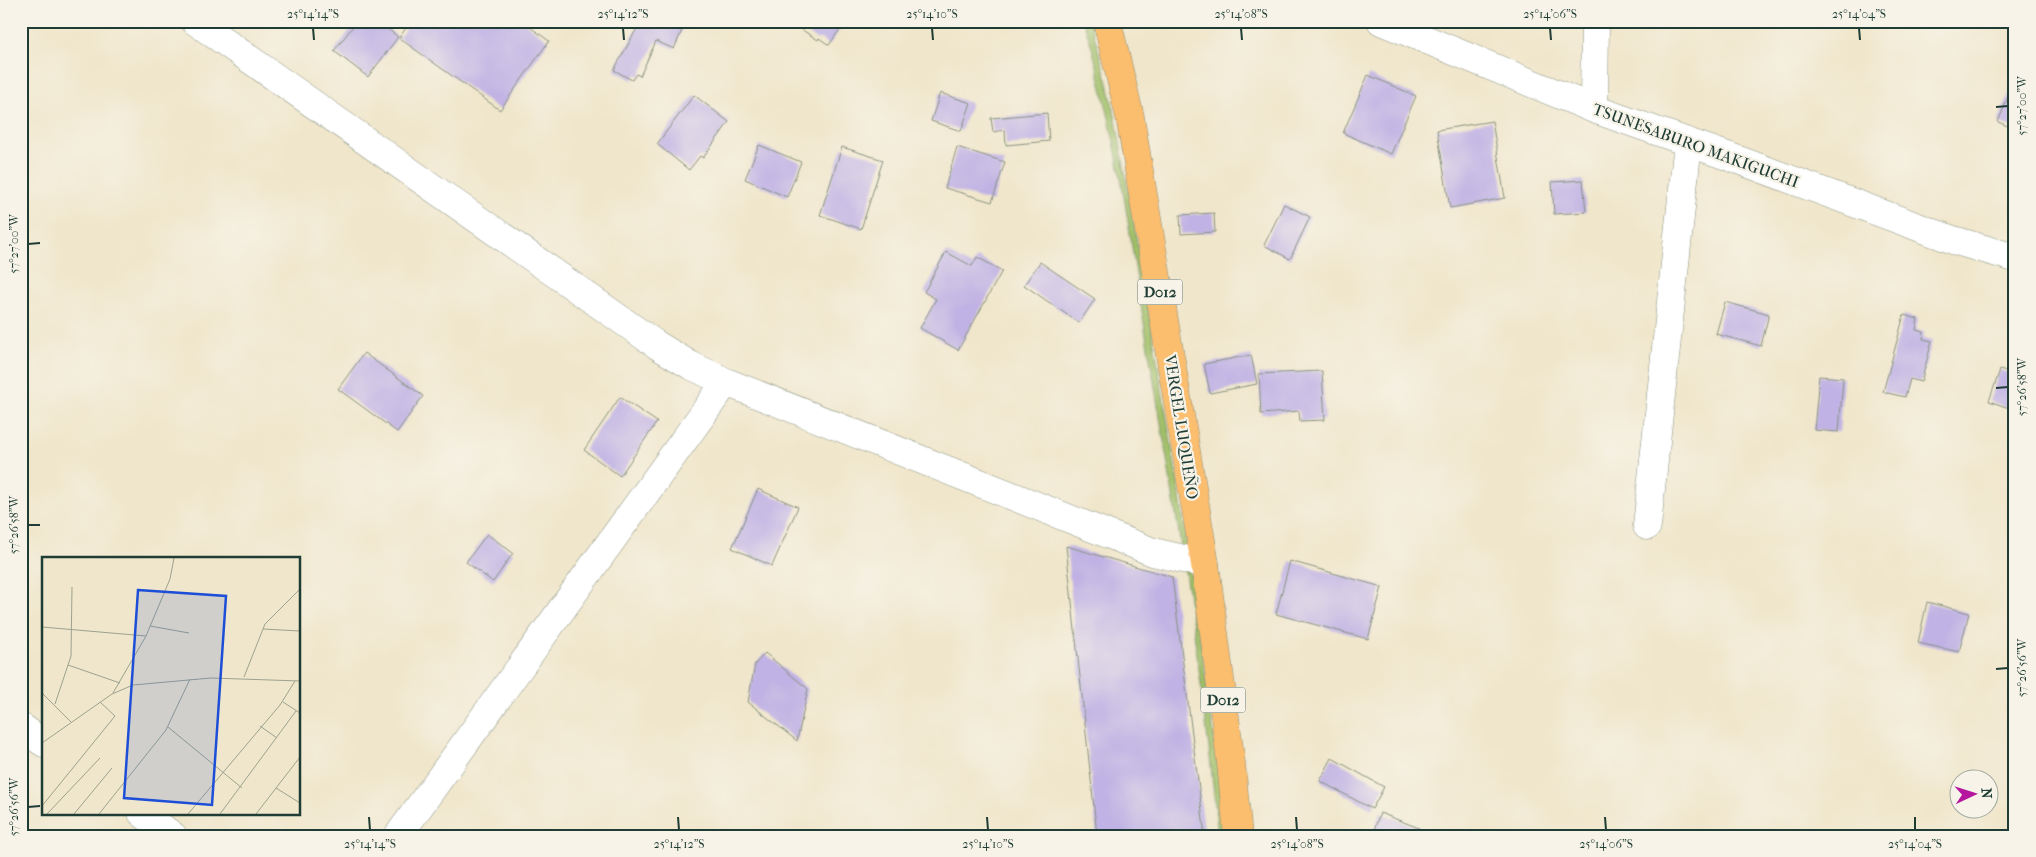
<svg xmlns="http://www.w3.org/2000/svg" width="2036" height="857" font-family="'IM FELL French Canon',serif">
  <rect width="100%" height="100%" fill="#f7f3e8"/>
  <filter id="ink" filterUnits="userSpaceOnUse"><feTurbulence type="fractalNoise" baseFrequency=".02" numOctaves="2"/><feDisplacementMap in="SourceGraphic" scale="10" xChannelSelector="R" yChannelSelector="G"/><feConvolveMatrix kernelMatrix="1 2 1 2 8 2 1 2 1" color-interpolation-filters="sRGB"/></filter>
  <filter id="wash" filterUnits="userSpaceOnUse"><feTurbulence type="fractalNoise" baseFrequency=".0096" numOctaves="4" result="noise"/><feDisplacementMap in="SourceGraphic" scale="20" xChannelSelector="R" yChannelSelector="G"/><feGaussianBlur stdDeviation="1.12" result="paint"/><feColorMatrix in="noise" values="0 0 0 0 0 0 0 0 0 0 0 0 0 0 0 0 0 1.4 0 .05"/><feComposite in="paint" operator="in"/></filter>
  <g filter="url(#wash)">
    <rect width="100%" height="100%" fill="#f0e6cb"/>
    <!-- green -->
    <path fill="#a1c068" stroke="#607e4e" d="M1083,21H1090L1108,83L1117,125L1179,489L1219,771L1225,836H1218C1202,658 1171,482 1141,306C1130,236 1121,166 1104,97C1098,72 1093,46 1083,21Z"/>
    <g id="blocks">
      <!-- building -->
      <path fill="#c0b2e4" d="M357,21H378L398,37L368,77L334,51Z
        M411,21H522L549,41L500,110L399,38Z
        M641,21H686L674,49L656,41L640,76L636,74L632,80L614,70Z
        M788,21H846L829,45L819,38L818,40Z
        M1368,75L1416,96L1391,154L1343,133Z
        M2015,80V129L1998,122Z
        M940,93L971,103L961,131L931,121Z
        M694,95L729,122L703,158L700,156L689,170L657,144Z
        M1047,113L1049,141L1006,145L1005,130L993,132L991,118Z
        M1492,121L1505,198L1450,208L1437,130Z
        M759,145L801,162L787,197L745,179Z
        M842,147L883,160L861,229L820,215Z
        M957,147L1005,162L992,202L945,188Z
        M1583,180L1586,212L1554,214L1552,182Z
        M1284,204L1310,217L1290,259L1264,245Z
        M1214,213L1215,232L1181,234L1180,215Z
        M946,252L972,266L977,257L1002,271L958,350L920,328L936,299L924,292Z
        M1040,262L1095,299L1079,323L1024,285Z
        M1725,302L1769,314L1761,346L1716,334Z
        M1904,315L1918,319L1916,330L1924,332L1923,339L1932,341L1921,382L1910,379L1905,397L1883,392Z
        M364,353L423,396L397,432L338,389Z
        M1251,355L1257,384L1210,393L1204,364Z
        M2000,370L2015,375V410L1989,401Z
        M1322,371L1325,420L1300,421L1299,411L1261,414L1259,374Z
        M1819,376L1843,378L1839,432L1814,430Z
        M620,397L657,422L620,476L584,450Z
        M758,489L798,507L772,566L732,548Z
        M487,534L513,553L493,582L466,562Z
        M1066,546L1172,577L1205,836H1097Z
        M1290,561L1382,587L1368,639L1276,614Z
        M1927,602L1969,613L1959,652L1918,643Z
        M765,653L808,689L797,741L748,702L755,664Z
        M1332,758L1384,787L1372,809L1320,781Z
        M1380,813L1419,828L1416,836H1372Z"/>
    </g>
  </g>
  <g filter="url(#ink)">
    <use href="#blocks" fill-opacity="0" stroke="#889280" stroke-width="1"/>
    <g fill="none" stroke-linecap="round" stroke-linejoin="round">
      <!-- minor casing -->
      <g stroke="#889280" stroke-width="29">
        <path id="minor" d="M195,21L657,345L690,365L726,382L1153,552L1205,564
          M1381,21L1594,109L1744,162L1953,240L2015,258
          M1594,109L1595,21
          M1647,526L1688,142
          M21,727L44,743
          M142,813L173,836
          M398,836L726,382"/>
      </g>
      <!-- major casing -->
      <g stroke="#889280" stroke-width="29">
        <path id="major" d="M1107,21L1130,117L1205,564L1231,763L1238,836"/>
      </g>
      <!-- minor -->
      <use href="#minor" stroke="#fff" stroke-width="28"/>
      <!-- major -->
      <use href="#major" stroke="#fbbd6e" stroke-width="28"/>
    </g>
  </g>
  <!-- ticks -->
  <path fill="none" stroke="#1f3d34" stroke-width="2" d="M313,28L314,40M623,28L624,40M932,28L933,40M1241,28L1242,40M1550,28L1551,40M1859,28L1860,40M1996,107L2008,106M28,244L40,243M1996,388L2008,387M28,525H40M1996,669L2008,668M28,807L40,806M369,817L370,830M678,817L679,830M987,817L988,830M1296,817L1297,830M1605,817L1606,830M1915,817V830"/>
  <g text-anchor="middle" stroke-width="4.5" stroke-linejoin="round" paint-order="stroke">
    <!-- shield labels -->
    <g fill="#f7f3e8" stroke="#60746a" stroke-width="1">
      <rect x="1137.5" y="279.5" width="45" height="25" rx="4"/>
      <rect x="1200.5" y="687.5" width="45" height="25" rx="4"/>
    </g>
    <g font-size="15" font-weight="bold" fill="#1f3d34">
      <text x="1160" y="297">D012</text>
      <text x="1223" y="705">D012</text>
    </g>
    <!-- street labels -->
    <g font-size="16" fill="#1f3d34" stroke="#f7f3e8">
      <text transform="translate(1696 145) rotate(20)" y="6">TSUNESABURO MAKIGUCHI</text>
      <text transform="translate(1182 427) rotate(81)" y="6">VERGEL LUQUEÑO</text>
    </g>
  </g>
  <!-- overview -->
  <g transform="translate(42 557)">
    <rect width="258" height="258" fill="#f0e6cb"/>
    <path fill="none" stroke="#9ca28f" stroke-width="1" d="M108,69L147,76M0,70L104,79M221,72L258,74M26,108L78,126M202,120L223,67L258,32M0,136L29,165M71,136L104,79L128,22L132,1M241,145L258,156M13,147L29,99L30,30M218,169L235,181M126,170L200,231M0,186L70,137L91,128L169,121L258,124M234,231L258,246M0,249L73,159L58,145M5,257L58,201M32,257L70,211M57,257L124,173L148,122M146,257L238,148L253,124M178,257L254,154M214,257L258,200"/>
    <path fill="#1d4ed8" fill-opacity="0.15" stroke="#1d4ed8" stroke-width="2.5" d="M96,33L184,39L170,248L82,241Z"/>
    <rect width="258" height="258" fill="none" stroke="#1f3d34" stroke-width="2.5"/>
  </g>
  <!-- margin -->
  <rect width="2036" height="857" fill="none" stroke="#f7f3e8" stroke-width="55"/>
  <!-- north arrow -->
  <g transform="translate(1974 794) rotate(86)"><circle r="24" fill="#f7f3e8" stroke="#a1aaa0"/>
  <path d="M0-4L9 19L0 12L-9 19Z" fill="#b5179e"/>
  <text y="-8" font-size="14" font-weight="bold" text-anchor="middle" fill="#1f3d34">N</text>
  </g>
  <rect x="28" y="28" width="1980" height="802" fill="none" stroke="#1f3d34" stroke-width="2"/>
  <g font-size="12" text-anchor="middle" fill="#1f3d34">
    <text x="313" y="18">25°14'14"S</text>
    <text x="623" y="18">25°14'12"S</text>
    <text x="932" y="18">25°14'10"S</text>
    <text x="1241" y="18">25°14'08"S</text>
    <text x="1550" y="18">25°14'06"S</text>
    <text x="1859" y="18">25°14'04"S</text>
    <text transform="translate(2022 106) rotate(-90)" y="4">57°27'00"W</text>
    <text transform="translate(14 244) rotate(-90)" y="4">57°27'00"W</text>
    <text transform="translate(2022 387) rotate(-90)" y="4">57°26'58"W</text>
    <text transform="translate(14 525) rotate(-90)" y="4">57°26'58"W</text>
    <text transform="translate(2022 668) rotate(-90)" y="4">57°26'56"W</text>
    <text transform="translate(14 807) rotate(-90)" y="4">57°26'56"W</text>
    <text x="370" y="848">25°14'14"S</text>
    <text x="679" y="848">25°14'12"S</text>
    <text x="988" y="848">25°14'10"S</text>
    <text x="1297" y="848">25°14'08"S</text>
    <text x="1606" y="848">25°14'06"S</text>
    <text x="1915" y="848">25°14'04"S</text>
  </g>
</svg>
